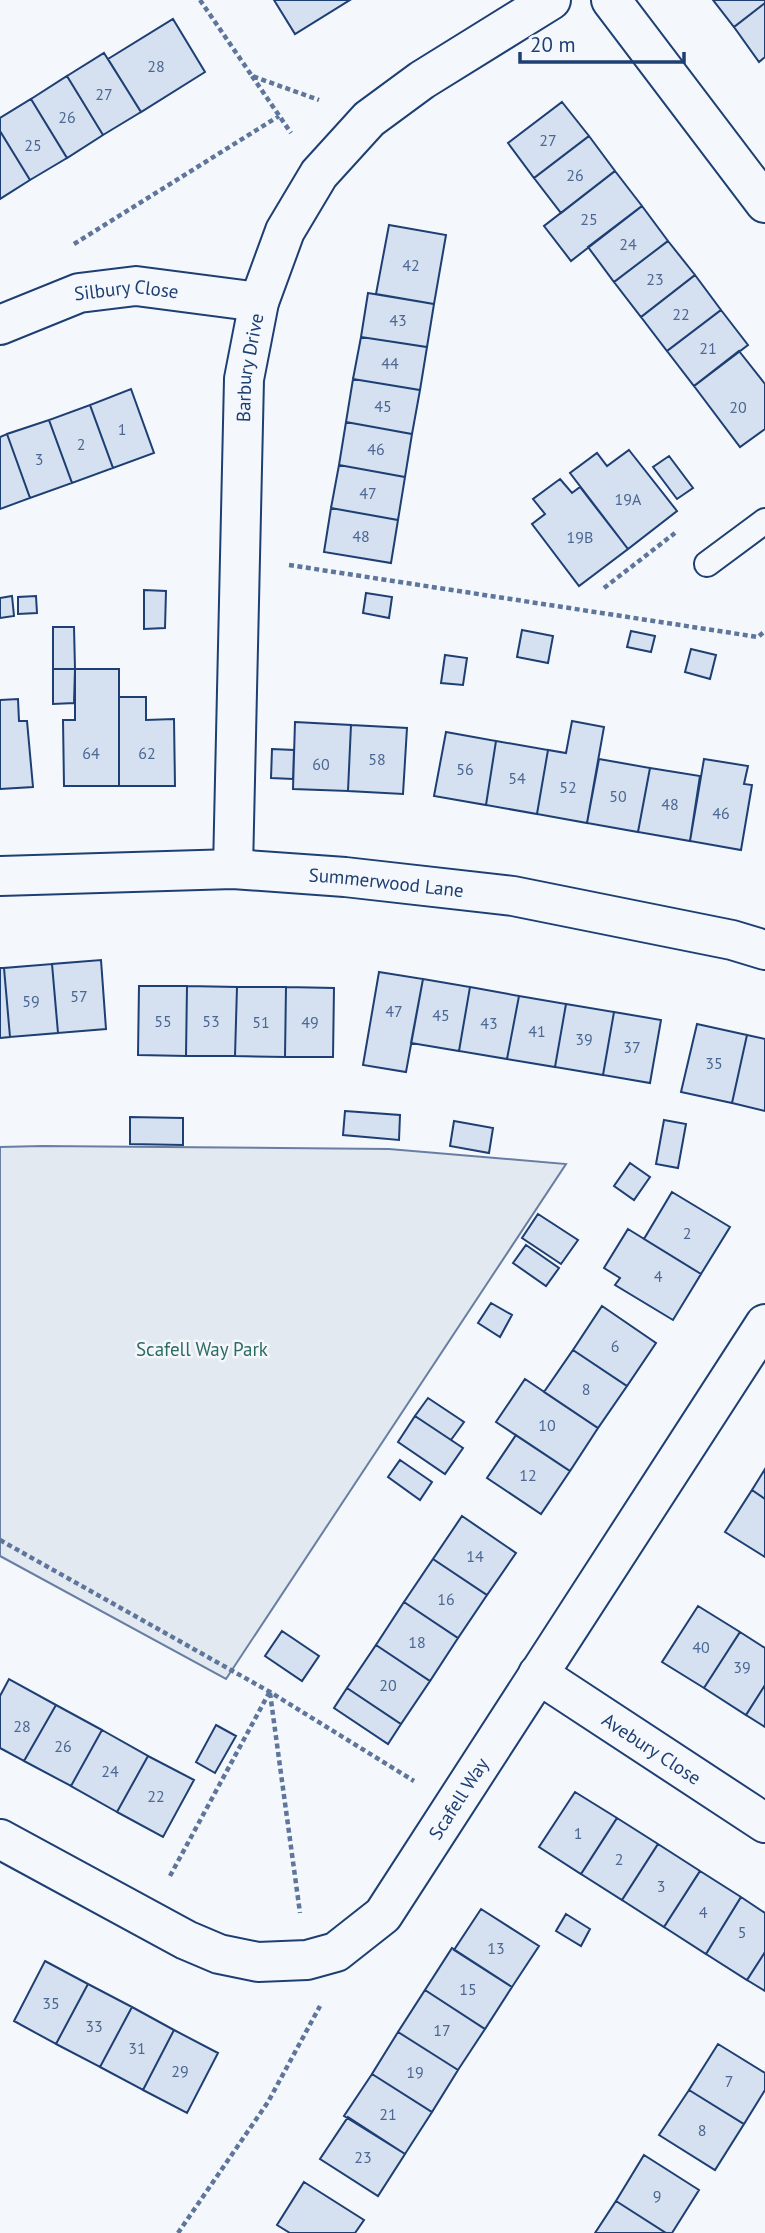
<svg xmlns="http://www.w3.org/2000/svg" width="765" height="2233" font-family="'PT Sans',sans-serif">
  <rect width="100%" height="100%" fill="#f4f7fb"/>
  <!-- green -->
  <path fill="#e3e9f0" stroke="#687fa3" stroke-width="2" d="M42,1146L389,1149L566,1164L226,1679L0,1556V1147Z"/>
  <!-- building -->
  <path fill="#d5e0f0" stroke="#1d3f73" stroke-width="2" d="M274,0H350L295,34Z
    M713,0H765V3L734,27Z
    M765,3V57L759,62L734,27Z
    M173,19L205,72L141,112L108,59Z
    M104,53L141,112L103,135L67,76Z
    M67,76L103,135L67,158L31,99Z
    M31,99L67,158L30,180L0,131V118Z
    M562,102L589,136L534,178L508,143Z
    M0,131L30,180L0,199Z
    M589,136L615,171L561,213L534,178Z
    M615,171L642,206L571,261L544,226Z
    M642,206L668,241L614,282L588,247Z
    M389,225L446,235L434,304L376,294Z
    M668,241L695,275L641,317L614,282Z
    M695,275L721,310L667,351L641,317Z
    M368,293L434,304L427,347L361,337Z
    M721,310L748,345L694,386L667,351Z
    M361,337L427,347L420,390L353,379Z
    M739,351L765,384V429L740,447L694,386Z
    M353,379L420,390L412,434L346,422Z
    M131,389L154,453L113,468L90,405Z
    M90,405L113,468L72,483L49,420Z
    M49,420L72,483L30,498L7,434Z
    M346,422L412,434L405,477L339,465Z
    M7,434L30,498L0,509V437Z
    M629,450L677,511L628,549L570,473L597,453L607,466Z
    M669,456L693,488L677,499L653,467Z
    M339,465L405,477L398,520L331,508Z
    M560,479L572,493L580,487L628,549L579,586L532,524L545,514L533,499Z
    M331,508L398,520L391,563L324,552Z
    M144,590L166,591L165,628L144,629Z
    M366,593L392,597L389,618L363,613Z
    M12,596L14,616L0,618V598Z
    M36,596L37,613L18,614V597Z
    M53,627H74L75,669H53Z
    M522,630L553,636L548,663L517,657Z
    M631,631L655,636L651,652L627,647Z
    M691,649L716,655L710,679L685,672Z
    M445,655L467,658L463,685L441,683Z
    M53,669H75L74,703L53,704Z
    M75,669H119V786H64L63,720H75Z
    M119,697H146V720L174,719L175,786H119Z
    M18,699L19,721H27L33,787L0,789V700Z
    M572,721L604,727L587,823L537,814L548,750L566,753Z
    M295,722L351,725L348,791L293,789Z
    M351,725L407,728L403,794L348,791Z
    M446,732L496,741L486,805L434,796Z
    M496,741L548,750L537,814L486,805Z
    M272,749L294,750L293,779L271,778Z
    M599,759L650,768L638,832L587,823Z
    M704,759L748,766L744,784L752,785L741,850L690,841Z
    M650,768L700,776L690,841L638,832Z
    M101,960L106,1029L58,1033L52,964Z
    M52,964L58,1033L10,1037L4,968Z
    M0,968H4L10,1037L0,1038Z
    M379,972L423,979L406,1072L363,1065Z
    M423,979L470,987L459,1051L411,1043Z
    M139,986H187L186,1056L138,1055Z
    M187,986L237,987L235,1056H186Z
    M237,987H286L285,1057L235,1056Z
    M286,987L334,988L333,1057H285Z
    M470,987L519,996L507,1059L459,1051Z
    M519,996L566,1004L555,1067L507,1059Z
    M566,1004L614,1012L603,1075L555,1067Z
    M614,1012L661,1020L650,1083L603,1075Z
    M697,1024L747,1035L732,1103L681,1092Z
    M747,1035L765,1039V1111L732,1103Z
    M345,1111L400,1115L399,1140L343,1135Z
    M130,1117L183,1118V1145L130,1144Z
    M664,1120L686,1124L678,1168L656,1164Z
    M454,1121L493,1128L489,1153L450,1146Z
    M630,1163L650,1177L634,1200L614,1186Z
    M672,1192L730,1227L701,1274L644,1239Z
    M538,1214L578,1240L561,1264L522,1238Z
    M628,1229L701,1274L673,1320L615,1285L620,1278L604,1268Z
    M526,1245L559,1268L546,1286L513,1263Z
    M491,1303L512,1315L500,1337L478,1323Z
    M602,1306L656,1343L627,1386L573,1350Z
    M573,1350L627,1386L598,1428L544,1392Z
    M525,1379L598,1428L570,1471L496,1422Z
    M428,1398L464,1422L451,1440L415,1416Z
    M415,1416L463,1448L445,1474L398,1442Z
    M516,1435L570,1471L541,1514L487,1478Z
    M400,1460L432,1482L420,1500L388,1477Z
    M765,1469V1499L752,1490Z
    M752,1490L765,1499V1557L725,1532Z
    M462,1516L516,1553L487,1595L433,1559Z
    M433,1559L487,1595L458,1638L404,1602Z
    M404,1602L458,1638L430,1681L376,1645Z
    M698,1606L740,1632L704,1688L662,1662Z
    M282,1631L319,1656L302,1681L265,1656Z
    M740,1632L765,1648V1685L746,1715L704,1688Z
    M376,1645L430,1681L401,1724L347,1688Z
    M9,1679L56,1705L24,1761L0,1748V1696Z
    M765,1685V1727L746,1715Z
    M347,1688L401,1724L388,1744L334,1708Z
    M56,1705L102,1730L71,1786L24,1761Z
    M216,1725L236,1736L215,1773L196,1762Z
    M102,1730L148,1756L117,1812L71,1786Z
    M148,1756L194,1780L163,1837L117,1812Z
    M575,1792L617,1818L581,1874L539,1847Z
    M617,1818L658,1844L622,1900L581,1874Z
    M658,1844L700,1871L664,1927L622,1900Z
    M700,1871L741,1897L706,1954L664,1927Z
    M741,1897L765,1913V1952L747,1980L706,1954Z
    M481,1909L539,1946L512,1987L454,1950Z
    M566,1914L590,1929L581,1946L556,1931Z
    M452,1948L512,1987L485,2029L425,1990Z
    M765,1952V1991L747,1980Z
    M45,1961L88,1984L56,2044L14,2021Z
    M88,1984L132,2007L100,2067L56,2044Z
    M425,1990L485,2029L458,2070L398,2032Z
    M132,2007L174,2030L143,2090L100,2067Z
    M174,2030L218,2053L187,2113L143,2090Z
    M398,2032L458,2070L432,2112L372,2074Z
    M718,2044L765,2073V2090L744,2124L689,2090Z
    M372,2074L432,2112L405,2154L344,2116Z
    M689,2090L744,2124L715,2170L659,2135Z
    M348,2117L405,2154L378,2196L320,2159Z
    M644,2155L699,2190L672,2233H666L616,2201Z
    M304,2182L364,2220L355,2233H290L277,2225Z
    M616,2201L666,2233H595Z"/>
  <g fill="none" stroke-linecap="round" stroke-linejoin="round">
    <!-- service casing -->
    <g stroke="#1d3f73" stroke-width="28">
      <path id="service" d="M707,564L765,521"/>
    </g>
    <!-- minor casing -->
    <g stroke="#1d3f73" stroke-width="42">
      <g id="minor">
        <path d="M611,0L765,203"/>
        <path id="s1" d="M0,325L79,293L136,286L259,302"/>
        <path id="s2" d="M233,869L244,379L259,302L285,231L319,174L369,119L422,80L551,0"/>
        <path id="s3" d="M0,876L233,869L345,877L513,896L732,940L765,950"/>
        <path id="s4" d="M538,1674L765,1823"/>
        <path id="s5" d="M0,1839L186,1940L219,1954L258,1962L307,1960L336,1952L383,1915L765,1324"/>
      </g>
    </g>
    <!-- path -->
    <path stroke="#5e769c" stroke-width="4.5" stroke-dasharray="5 3.5" stroke-linecap="butt" d="M200,0L252,76L319,100
      M252,76L291,133
      M74,244L279,116
      M289,565L758,637L765,631
      M604,588L675,533
      M0,1540L270,1692L414,1781
      M270,1693L300,1913
      M170,1876L269,1693
      M178,2233L268,2102L320,2006"/>
    <!-- service -->
    <use href="#service" stroke="#f4f7fb" stroke-width="24"/>
    <!-- minor -->
    <use href="#minor" stroke="#f4f7fb" stroke-width="38"/>
  </g>
  <g text-anchor="middle" stroke-width="5" stroke-linejoin="round" paint-order="stroke">
    <!-- number labels -->
    <g font-size="16" fill="#4b6792">
      <text x="156" y="72">28</text>
      <text x="104" y="100">27</text>
      <text x="67" y="123">26</text>
      <text x="548" y="146">27</text>
      <text x="33" y="151">25</text>
      <text x="575" y="181">26</text>
      <text x="589" y="225">25</text>
      <text x="628" y="250">24</text>
      <text x="411" y="271">42</text>
      <text x="655" y="285">23</text>
      <text x="681" y="320">22</text>
      <text x="398" y="326">43</text>
      <text x="708" y="354">21</text>
      <text x="390" y="369">44</text>
      <text x="383" y="412">45</text>
      <text x="738" y="413">20</text>
      <text x="122" y="435">1</text>
      <text x="81" y="450">2</text>
      <text x="376" y="455">46</text>
      <text x="39" y="465">3</text>
      <text x="368" y="499">47</text>
      <text x="628" y="505">19A</text>
      <text x="361" y="542">48</text>
      <text x="580" y="543">19B</text>
      <text x="91" y="759">64</text>
      <text x="147" y="759">62</text>
      <text x="377" y="765">58</text>
      <text x="321" y="770">60</text>
      <text x="465" y="775">56</text>
      <text x="517" y="784">54</text>
      <text x="568" y="793">52</text>
      <text x="618" y="802">50</text>
      <text x="670" y="810">48</text>
      <text x="721" y="819">46</text>
      <text x="79" y="1002">57</text>
      <text x="31" y="1007">59</text>
      <text x="394" y="1017">47</text>
      <text x="441" y="1021">45</text>
      <text x="163" y="1027">55</text>
      <text x="211" y="1027">53</text>
      <text x="261" y="1028">51</text>
      <text x="310" y="1028">49</text>
      <text x="489" y="1029">43</text>
      <text x="537" y="1037">41</text>
      <text x="584" y="1045">39</text>
      <text x="632" y="1053">37</text>
      <text x="714" y="1069">35</text>
      <text x="687" y="1239">2</text>
      <text x="658" y="1282">4</text>
      <text x="615" y="1352">6</text>
      <text x="586" y="1395">8</text>
      <text x="547" y="1431">10</text>
      <text x="528" y="1481">12</text>
      <text x="475" y="1562">14</text>
      <text x="446" y="1605">16</text>
      <text x="417" y="1648">18</text>
      <text x="701" y="1653">40</text>
      <text x="742" y="1673">39</text>
      <text x="388" y="1691">20</text>
      <text x="22" y="1732">28</text>
      <text x="63" y="1752">26</text>
      <text x="110" y="1777">24</text>
      <text x="156" y="1802">22</text>
      <text x="578" y="1839">1</text>
      <text x="619" y="1865">2</text>
      <text x="661" y="1892">3</text>
      <text x="703" y="1918">4</text>
      <text x="742" y="1938">5</text>
      <text x="496" y="1954">13</text>
      <text x="468" y="1995">15</text>
      <text x="51" y="2009">35</text>
      <text x="94" y="2032">33</text>
      <text x="442" y="2036">17</text>
      <text x="137" y="2054">31</text>
      <text x="180" y="2077">29</text>
      <text x="415" y="2078">19</text>
      <text x="729" y="2087">7</text>
      <text x="388" y="2120">21</text>
      <text x="702" y="2136">8</text>
      <text x="363" y="2163">23</text>
      <text x="657" y="2202">9</text>
    </g>
    <!-- street labels -->
    <g font-size="19" fill="#1d3f73" stroke="#f4f7fb">
      <text dy="7" stroke="none"><textPath href="#s1" startOffset="133">Silbury Close</textPath></text>
      <text dy="7" stroke="none"><textPath href="#s2" startOffset="502">Barbury Drive</textPath></text>
      <text dy="7" stroke="none"><textPath href="#s3" startOffset="387">Summerwood Lane</textPath></text>
      <text dy="7" stroke="none"><textPath href="#s4" startOffset="136">Avebury Close</textPath></text>
      <text dy="7" stroke="none"><textPath href="#s5" startOffset="565">Scafell Way</textPath></text>
    </g>
    <!-- park labels -->
    <g font-size="19" fill="#2c6c60" stroke="#f4f7fb">
      <text x="202" y="1356">Scafell Way Park</text>
    </g>
  </g>
  <!-- scale -->
  <path d="M520 52v10h164v-10" fill="none" stroke="#1d3f73" stroke-width="3.5"/>
  <text x="530" y="52" font-size="21" fill="#1d3f73" stroke="#f4f7fb" stroke-width="5" paint-order="stroke">20 m</text>
</svg>
